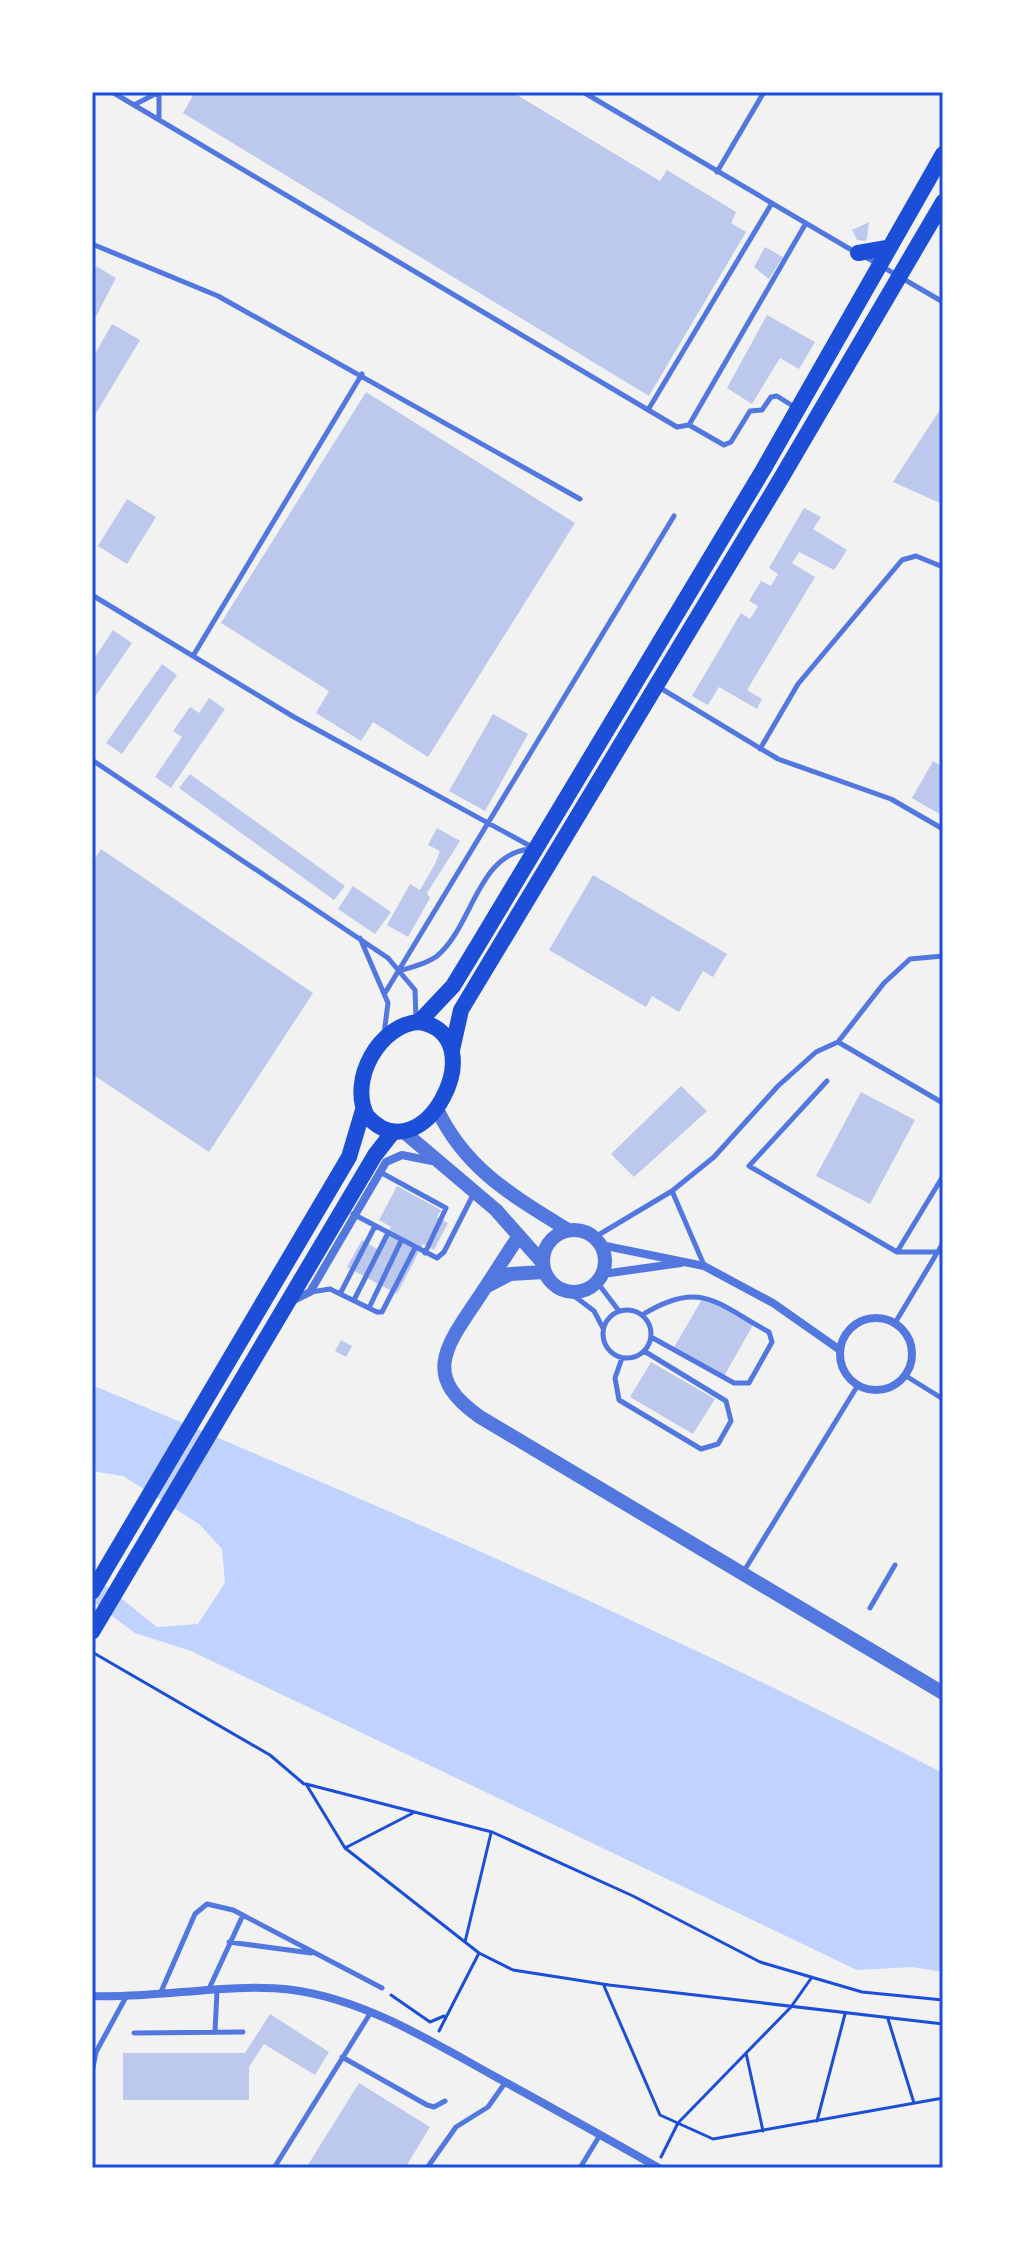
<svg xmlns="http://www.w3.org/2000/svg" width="1035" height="2260" font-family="Georgia,serif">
  <rect width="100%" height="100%" fill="#f2f2f2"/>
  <!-- water -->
  <path fill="#bfd3fe" d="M92,1385C380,1505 666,1629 943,1773V1972L913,1967L857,1970L191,1651L135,1633L92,1601V1575L157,1627L198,1624L225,1583L222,1549L199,1524L123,1476L92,1471Z"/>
  <!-- building -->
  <path fill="#bdc9ec" d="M195,92H512L660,181L667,170L736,212L731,223L746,232L649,396L183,113Z
    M869,222L867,238L865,241L857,240L852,230Z
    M765,247L783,257L769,279L754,267Z
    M96,266L116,278L92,324V273Z
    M767,315L815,342L799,369L780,358L752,404L727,388Z
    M112,324L140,340L92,420V359Z
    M366,392L575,523L428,757L373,722L361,741L316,713L329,691L221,623Z
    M943,405V498L940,503L893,482Z
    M127,499L156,517L127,564L98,546Z
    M804,508L821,517L813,529L847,550L834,570L799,552L792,563L815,577L747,690L762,699L757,709L719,687L708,705L692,696L741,613L750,619L758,606L749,601L761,581L771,586L778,574L769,568Z
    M113,630L132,643L92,701V662Z
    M162,664L177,675L122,754L106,743Z
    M209,698L225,709L171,788L155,777L182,737L173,731L190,707L199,713Z
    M493,714L528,734L485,811L449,791Z
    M933,761L943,767V816L912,798Z
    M190,774L345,886L334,900L179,788Z
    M437,828L460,841L427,893L430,898L408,937L387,925L410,884L420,890L435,864L440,851L428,845Z
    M101,849L313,993L209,1152L92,1074V863Z
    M593,875L727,954L713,977L703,971L679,1012L652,996L646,1007L549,950Z
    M353,886L391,912L375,934L338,909Z
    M681,1086L707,1111L634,1177L611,1154Z
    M861,1092L915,1120L870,1204L816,1176Z
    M397,1186L441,1210L437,1217L448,1223L434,1250L423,1244L397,1294L347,1267L362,1240L379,1250L391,1227L379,1220Z
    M704,1296L753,1325L723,1378L673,1349Z
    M341,1340L352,1346L346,1357L335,1351Z
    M651,1362L715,1399L693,1434L630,1397Z
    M270,2014L329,2052L315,2075L264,2044L249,2067V2100H123V2053H245Z
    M359,2083L430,2127L405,2168H306Z"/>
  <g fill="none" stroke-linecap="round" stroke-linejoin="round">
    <!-- path -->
    <path stroke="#1d4ed8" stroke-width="3" d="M92,1652L270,1755L304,1784
      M345,1848L413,1813
      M465,1942L491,1833
      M479,1953L345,1848L306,1784L492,1832L633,1896L760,1962L862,1992L943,2000
      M604,1986L660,2115L713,2139L943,2098
      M391,1995L430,2022L444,2016
      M888,2019L914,2103
      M439,2031L479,1953L513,1970L609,1985L943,2024
      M746,2053L763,2131
      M817,2121L845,2014
      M661,2157L678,2123L791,2007L812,1977"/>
    <!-- service -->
    <path stroke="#5277de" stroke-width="5" d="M112,92L677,427L689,425L806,223
      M583,92L855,252
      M134,105L159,92
      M159,119V93
      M717,172L764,92
      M92,244L218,296L580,499
      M864,256L943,302
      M648,410L772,203
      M689,425L724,445L731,442L750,411L762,410L771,397L777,396L796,408
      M92,595L294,717L532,847
      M193,656L362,374
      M657,686L778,759L891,799L943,829
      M760,749L798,684L902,560L916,556L943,567
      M92,760L388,958L415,990L416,1019
      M360,938L388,1003L384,1034
      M402,970C413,967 428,963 437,956C473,926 477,854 530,849
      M385,993L674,516
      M838,1042L943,1103
      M827,1081L749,1166L897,1252H938
      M380,1172L446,1208L425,1253
      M672,1191L704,1265
      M353,1214L437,1258L444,1252L474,1193
      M595,1237L672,1191L714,1157L778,1086L816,1052L838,1042L884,983L910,959L943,956
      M897,1252L943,1176
      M597,1282L619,1311
      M311,1292L330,1289L377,1312H382L415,1248
      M569,1292L594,1311L603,1328
      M340,1294L375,1226
      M354,1300L388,1233
      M369,1308L401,1241
      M603 1334a24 24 0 1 1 48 0a24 24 0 1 1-48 0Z
      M642,1315C700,1279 716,1303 769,1332L772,1342L749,1383H734L651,1337
      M895,1323L943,1243
      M622,1358L615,1378L619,1400L701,1449L718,1444L731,1421L726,1401L644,1351
      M906,1376L943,1399
      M744,1571L858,1385
      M870,1608L895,1565
      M229,1942L311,1953
      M208,1991L243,1915
      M160,1994L195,1914L207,1904L233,1910L382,1988
      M215,2032L217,1991
      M134,2033L243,2032
      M342,2057L427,2105L434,2107L445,2101
      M92,2073L96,2052L126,1997
      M274,2168L371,2012
      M427,2168L456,2127L488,2107L505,2083
      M580,2168L600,2135"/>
    <!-- minor -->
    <path stroke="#5277de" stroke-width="8" d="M601,1245L704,1266L773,1303L840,1350
      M603,1274L681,1263
      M292,1301L310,1292L386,1162L402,1155L432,1161
      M840 1354a36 36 0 1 1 72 0a36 36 0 1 1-72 0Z
      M92,1996C159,1999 227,1982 293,1990C365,2000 431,2041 494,2076C549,2106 604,2137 659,2168"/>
    <!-- tertiary -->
    <path stroke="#5277de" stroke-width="14" d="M437,1109C465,1169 513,1196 568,1230
      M404,1132L496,1210L542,1262
      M543 1261a31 31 0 1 1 62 0a31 31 0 1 1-62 0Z
      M519,1236C504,1258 490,1281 475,1303C443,1350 424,1378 480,1417L943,1693
      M487,1286L510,1274L544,1272"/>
    <!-- primary -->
    <path stroke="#1d4ed8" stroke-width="16" d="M858,253L887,248
      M419,1022L453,986L478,945L763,470L943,154
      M419,1022C497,1034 423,1179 367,1116C348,1080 380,1024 419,1022Z
      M452,1050L461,1010L470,995L780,480L943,202
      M92,1592L349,1157L363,1110
      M92,1632L375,1155L393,1132"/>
  </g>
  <!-- border -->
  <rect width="1035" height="2260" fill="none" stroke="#ffffff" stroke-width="188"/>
  <rect x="94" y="94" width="847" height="2072" fill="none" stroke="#1d4ed8" stroke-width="3"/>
</svg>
